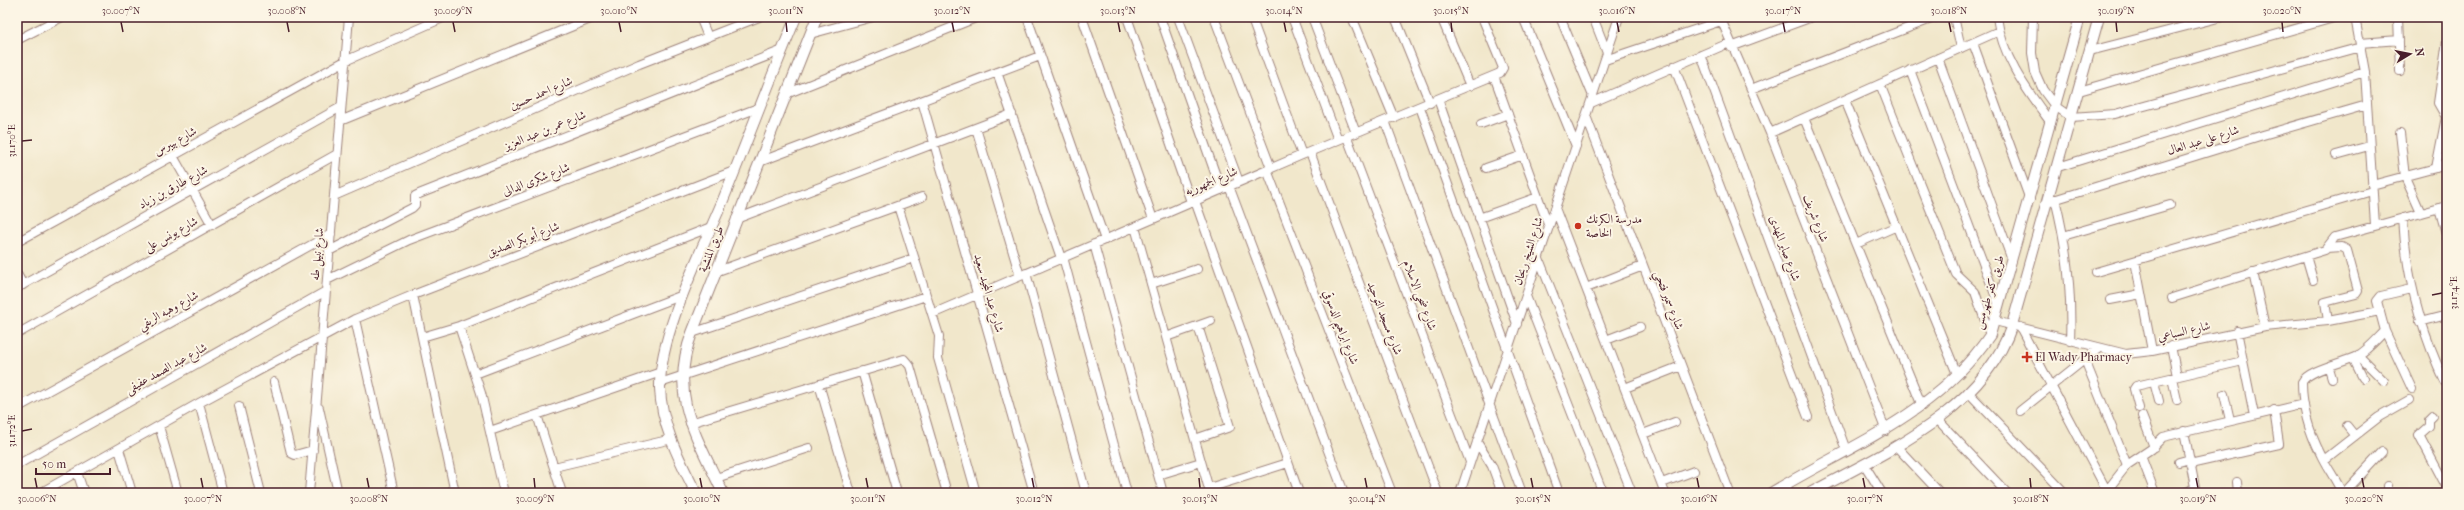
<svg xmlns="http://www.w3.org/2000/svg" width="2464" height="510" font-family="'IM FELL French Canon',Amiri,serif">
  <rect width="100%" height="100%" fill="#fcf5e5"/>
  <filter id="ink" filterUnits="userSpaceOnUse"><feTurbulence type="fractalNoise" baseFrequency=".025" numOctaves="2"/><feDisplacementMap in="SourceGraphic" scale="8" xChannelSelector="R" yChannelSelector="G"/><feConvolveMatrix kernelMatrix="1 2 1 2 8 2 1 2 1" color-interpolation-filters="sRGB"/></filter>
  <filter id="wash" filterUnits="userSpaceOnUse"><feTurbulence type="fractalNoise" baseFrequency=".012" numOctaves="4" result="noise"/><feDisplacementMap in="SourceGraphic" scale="16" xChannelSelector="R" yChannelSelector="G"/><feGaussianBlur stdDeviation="0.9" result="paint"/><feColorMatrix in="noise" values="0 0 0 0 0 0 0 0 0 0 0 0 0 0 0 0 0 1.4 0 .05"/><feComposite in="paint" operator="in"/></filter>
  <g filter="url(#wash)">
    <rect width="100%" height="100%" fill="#f1e7cb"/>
  </g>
  <g filter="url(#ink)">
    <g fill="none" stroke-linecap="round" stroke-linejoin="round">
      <!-- minor casing -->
      <g stroke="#9e837b" stroke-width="10">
        <path id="minor" d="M700,17L708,37
          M1027,17L1105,240
          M1082,17L1153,219
          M1127,17L1191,202
          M1160,17L1221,190
          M1178,17L1239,182
          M1214,17L1271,168
          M1251,17L1302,155
          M1292,17L1338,140
          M1312,17L1356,133
          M1352,17L1394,118
          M1395,17L1430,103
          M1441,17L1470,86
          M1523,17L1576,146
          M1560,17L1593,96
          M1593,17L1607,53
          M1720,17L1770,133L1886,431
          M1954,17L1961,48
          M1997,17C2002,58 2027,90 2051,123
          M2033,17L2032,53L2035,72L2043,90L2055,106L2071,117L2115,114L2361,47
          M2355,17L2365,72L2375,225
          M2398,17L2400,71
          M810,34L873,17
          M17,40L62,17
          M1973,43L2030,200
          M2360,43L2399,40
          M1731,47L1812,17
          M2090,51L2222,17
          M1701,55L1846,450
          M1938,58L2012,260
          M1605,60L1721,21
          M1674,66L1808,417
          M1910,70L1999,305
          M997,72L1061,258
          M1494,76L1549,227
          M1880,84L1956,274L1975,292L1990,335
          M1751,89L1936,17
          M2079,91L2337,17
          M786,94L978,17
          M1438,99L1517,324
          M1845,100L1957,374
          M922,101L1034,493
          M1591,103L1729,43
          M1420,107L1559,493
          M1586,116L1730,493
          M1804,118L1922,406
          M340,121L595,17
          M1385,121L1522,493
          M1481,124L1508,114
          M976,128L1020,276
          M1770,133L1999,31
          M2400,133L2405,177L2421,213
          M1347,137L1470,462
          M1310,152L1438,493
          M2336,155L2369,146
          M173,156L212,225
          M759,162L1040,56
          M2058,167L2365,72
          M1486,168L1523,155
          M2436,168L2446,117L2438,103L2447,41
          M1267,170L1392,493
          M2372,185L2447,165
          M1229,186L1344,493
          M334,196L639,64L759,17
          M2055,199C2067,246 2072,292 2070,341
          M1195,201L1299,493
          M2047,202L2263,135L2367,105
          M898,206L939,336L938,358L976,493
          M1555,208L1665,493
          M2439,208L2447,237
          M1479,218L1538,197
          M2403,218C2406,277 2420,329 2445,382
          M736,219L1012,114
          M1135,227L1210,493
          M2063,236L2170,205
          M17,242L345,61L445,17
          M1094,244L1163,493
          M1856,244L1897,226
          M2327,248L2342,247L2347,250L2358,291L2356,294L2325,302L2328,321
          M329,251L412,208L415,205V196L419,194L783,50
          M2306,256L2313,280
          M1063,257L1127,493
          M1539,259L1632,493
          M2135,261L2152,351
          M715,272L922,197
          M2096,272L2372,191
          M2253,272L2265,327
          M1026,273L1086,493
          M17,274L23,285
          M327,280L409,240L758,108
          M1151,284L1197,269
          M17,288L341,107
          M1586,288L1643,266
          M2411,289L2381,296L2377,301L2385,331L2412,389
          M413,295L455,493
          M1526,296L1603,493
          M2172,298L2325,250L2335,237L2447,206
          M2110,300L2141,294
          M932,314L1302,155L1500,73L1503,68L1482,17
          M355,319L394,493
          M1995,321L2126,354L2152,351L2265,327L2328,321L2380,311
          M2420,322L2447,315
          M459,326L481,393L504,493
          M2020,327L2107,491
          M2237,331L2254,415
          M692,333L914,258
          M17,334L337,154
          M422,337L459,326L711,227
          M1166,337L1211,321
          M1606,340L1640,327
          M2171,346L2177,376
          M2358,355L2384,381
          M2353,358L2363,378
          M2085,360L2127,465
          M2329,368L2332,378
          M862,371L897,493
          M475,374L683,295
          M2172,378L2177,400
          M274,382L291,453L295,455L313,450
          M2154,382L2159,401
          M660,383L926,296
          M819,384L851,493
          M1625,388L1681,366
          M1968,392L2065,493
          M2224,394L2230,420
          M199,403L223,493
          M239,406L261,493
          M17,408L331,234
          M319,408L338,493
          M2139,408L2134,389L2136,386L2243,361
          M2020,411L2099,348
          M537,415L562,493
          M2142,416L2154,447
          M2433,416L2429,420V426L2419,435L2447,488
          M1937,419L2007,493
          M690,423L904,359L910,366L947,493
          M159,426L178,493
          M2347,426L2355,436
          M490,431L661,372
          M2184,431L2195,487L2186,493
          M1643,434L1675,422
          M1195,439L1230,427L1198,326
          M1477,442L1492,466L1502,493
          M1896,446L1940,493
          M119,449L132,493
          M2141,456L2155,493
          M2324,460L2379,417L2409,400
          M2179,462L2190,459
          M1864,464L1882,493
          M2190,464L2279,444L2274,410
          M17,465L326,291
          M554,467L672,439
          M77,472L84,493
          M1158,475L1201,462
          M716,478L809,448
          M2237,482L2238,493
          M1662,483L1694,471
          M1785,485L1790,493
          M2388,486V493
          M1209,488L1288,463
          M40,493L199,403L355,319L413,295L734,171
          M309,493L349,17
          M1460,493L1619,17
          M2105,493L2127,465L2151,449L2163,437L2304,404
          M2342,493C2336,479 2327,468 2321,455C2309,432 2302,407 2302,382C2308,370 2343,363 2357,356C2368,350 2376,340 2385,331
          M2344,493L2382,452"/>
      </g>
      <!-- tertiary casing -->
      <g stroke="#9e837b" stroke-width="12">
        <path id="tertiary" d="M696,493C680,461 661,425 660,388C659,333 702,251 723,200C748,139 771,77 796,17
          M723,493C697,437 668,396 692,333L817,17
          M1771,493C1850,445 1936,415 1990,335L2080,17
          M1810,493C1884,453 1983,411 2012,325L2099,17"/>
      </g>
      <!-- minor -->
      <use href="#minor" stroke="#fff" stroke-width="8"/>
      <!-- tertiary -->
      <use href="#tertiary" stroke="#fff" stroke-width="10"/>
    </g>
  </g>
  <!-- ticks -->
  <path fill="none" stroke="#4a1f2b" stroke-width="1.5" d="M121,22L123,32M287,22L289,32M453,22L455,32M619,22L621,32M786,22L787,32M952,22L954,32M1118,22L1120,32M1284,22L1286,32M1451,22L1452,32M1617,22L1619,32M1783,22L1785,32M1949,22L1951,32M2116,22L2117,32M2282,22L2283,32M22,141L32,140M2432,295L2442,293M22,431L32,429M35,478L37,488M201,478L203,488M367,478L369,488M534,478L535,488M700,478L702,488M866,478L868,488M1032,478L1034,488M1199,478L1200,488M1365,478L1367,488M1531,478L1533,488M1697,478L1699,488M1863,478L1865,488M2030,478L2031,488M2196,478L2198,488M2362,478L2364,488"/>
  <!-- markers -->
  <g fill="#c8321e" stroke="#fcf5e5" stroke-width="1.5">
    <circle cx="1578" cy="226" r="4"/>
    <path d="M2025 351h4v4h4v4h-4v4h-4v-4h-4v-4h4z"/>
  </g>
  <g text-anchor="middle" stroke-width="4" stroke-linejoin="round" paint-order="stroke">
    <!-- street labels -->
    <g font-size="12" fill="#4a1f2b" stroke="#fcf5e5">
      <text transform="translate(541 93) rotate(-23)" y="4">شارع احمد حسين</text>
      <text transform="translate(545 130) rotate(-22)" y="4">شارع عمر بن عبد العزيز</text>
      <text transform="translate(2203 140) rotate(-17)" y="4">شارع على عبد العال</text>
      <text transform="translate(175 141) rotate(-29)" y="4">شارع بيبرس</text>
      <text transform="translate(536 179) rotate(-21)" y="4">شارع شكرى الدالى</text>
      <text transform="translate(1211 181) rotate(-23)" y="4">شارع الجمهوريه</text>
      <text transform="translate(173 187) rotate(-29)" y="4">شارع طارق بن زياد</text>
      <text transform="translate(1816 218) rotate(69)" y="4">شارع شريف</text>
      <text transform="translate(171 234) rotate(-29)" y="4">شارع يونس على</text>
      <text transform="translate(523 239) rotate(-21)" y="4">شارع أبو بكر الصديق</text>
      <text transform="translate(1785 248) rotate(70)" y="4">شارع صابر المهدى</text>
      <text transform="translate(711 249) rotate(-68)" y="4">طريق المنشية</text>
      <text transform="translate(1528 251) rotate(-72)" y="4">شارع الشيخ ريحان</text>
      <text transform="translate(317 254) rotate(-85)" y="4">شارع نبيل طه</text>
      <text transform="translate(1989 292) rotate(-73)" y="4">طريق كفر طهرمس</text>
      <text transform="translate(989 293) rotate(74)" y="4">شارع عبد المجيد سعيد</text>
      <text transform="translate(1420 295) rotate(69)" y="4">شارع ضحي الاسلام</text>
      <text transform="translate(1669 300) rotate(69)" y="4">شارع سمير فتحي</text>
      <text transform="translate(168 310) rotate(-29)" y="4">شارع وهبه الريفي</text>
      <text transform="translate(1385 318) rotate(69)" y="4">شارع مسجد التوحيد</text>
      <text transform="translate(1341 327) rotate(69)" y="4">شارع ابراهيم الدسوقي</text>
      <text transform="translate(2184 331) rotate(-13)" y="4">شارع السباعي</text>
      <text transform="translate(166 368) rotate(-29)" y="4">شارع عبد الصمد عفيفى</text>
    </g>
    <!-- poi labels -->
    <g font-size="12" fill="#4a1f2b" stroke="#fcf5e5" text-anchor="start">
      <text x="1586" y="223">مدرسة الكرنك<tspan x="1586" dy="14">الخاصة</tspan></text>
      <text x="2035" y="361">El Wady Pharmacy</text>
    </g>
  </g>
  <!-- margin -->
  <rect width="2464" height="510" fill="none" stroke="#fcf5e5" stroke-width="44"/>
  <!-- north arrow -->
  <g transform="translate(2410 54) rotate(80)" stroke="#fcf5e5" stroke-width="3" paint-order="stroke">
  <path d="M0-3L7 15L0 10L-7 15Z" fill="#4a1f2b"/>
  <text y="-6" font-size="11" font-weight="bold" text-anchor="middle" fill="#4a1f2b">N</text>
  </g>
  <!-- scale -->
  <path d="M36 468v6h74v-6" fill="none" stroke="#4a1f2b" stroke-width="2"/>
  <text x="42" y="468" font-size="12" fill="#4a1f2b" stroke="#fcf5e5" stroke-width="3" paint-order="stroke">50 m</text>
  <rect x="22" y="22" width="2420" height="466" fill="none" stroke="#4a1f2b" stroke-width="1.5"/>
  <g font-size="10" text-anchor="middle" fill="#4a1f2b">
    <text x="121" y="14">30.007°N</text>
    <text x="287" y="14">30.008°N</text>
    <text x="453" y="14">30.009°N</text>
    <text x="619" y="14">30.010°N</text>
    <text x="786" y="14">30.011°N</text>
    <text x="952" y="14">30.012°N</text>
    <text x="1118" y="14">30.013°N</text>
    <text x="1284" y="14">30.014°N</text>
    <text x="1451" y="14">30.015°N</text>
    <text x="1617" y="14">30.016°N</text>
    <text x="1783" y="14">30.017°N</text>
    <text x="1949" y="14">30.018°N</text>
    <text x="2116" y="14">30.019°N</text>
    <text x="2282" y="14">30.020°N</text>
    <text transform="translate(11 141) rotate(-90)" y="4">31.170°E</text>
    <text transform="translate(2453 293) rotate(-90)" y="4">31.174°E</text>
    <text transform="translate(11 431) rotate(-90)" y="4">31.172°E</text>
    <text x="37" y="502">30.006°N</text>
    <text x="203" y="502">30.007°N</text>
    <text x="369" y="502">30.008°N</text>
    <text x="535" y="502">30.009°N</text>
    <text x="702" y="502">30.010°N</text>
    <text x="868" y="502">30.011°N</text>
    <text x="1034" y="502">30.012°N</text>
    <text x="1200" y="502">30.013°N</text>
    <text x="1367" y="502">30.014°N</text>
    <text x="1533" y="502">30.015°N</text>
    <text x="1699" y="502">30.016°N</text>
    <text x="1865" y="502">30.017°N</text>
    <text x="2031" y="502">30.018°N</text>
    <text x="2198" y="502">30.019°N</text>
    <text x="2364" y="502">30.020°N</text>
  </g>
</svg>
